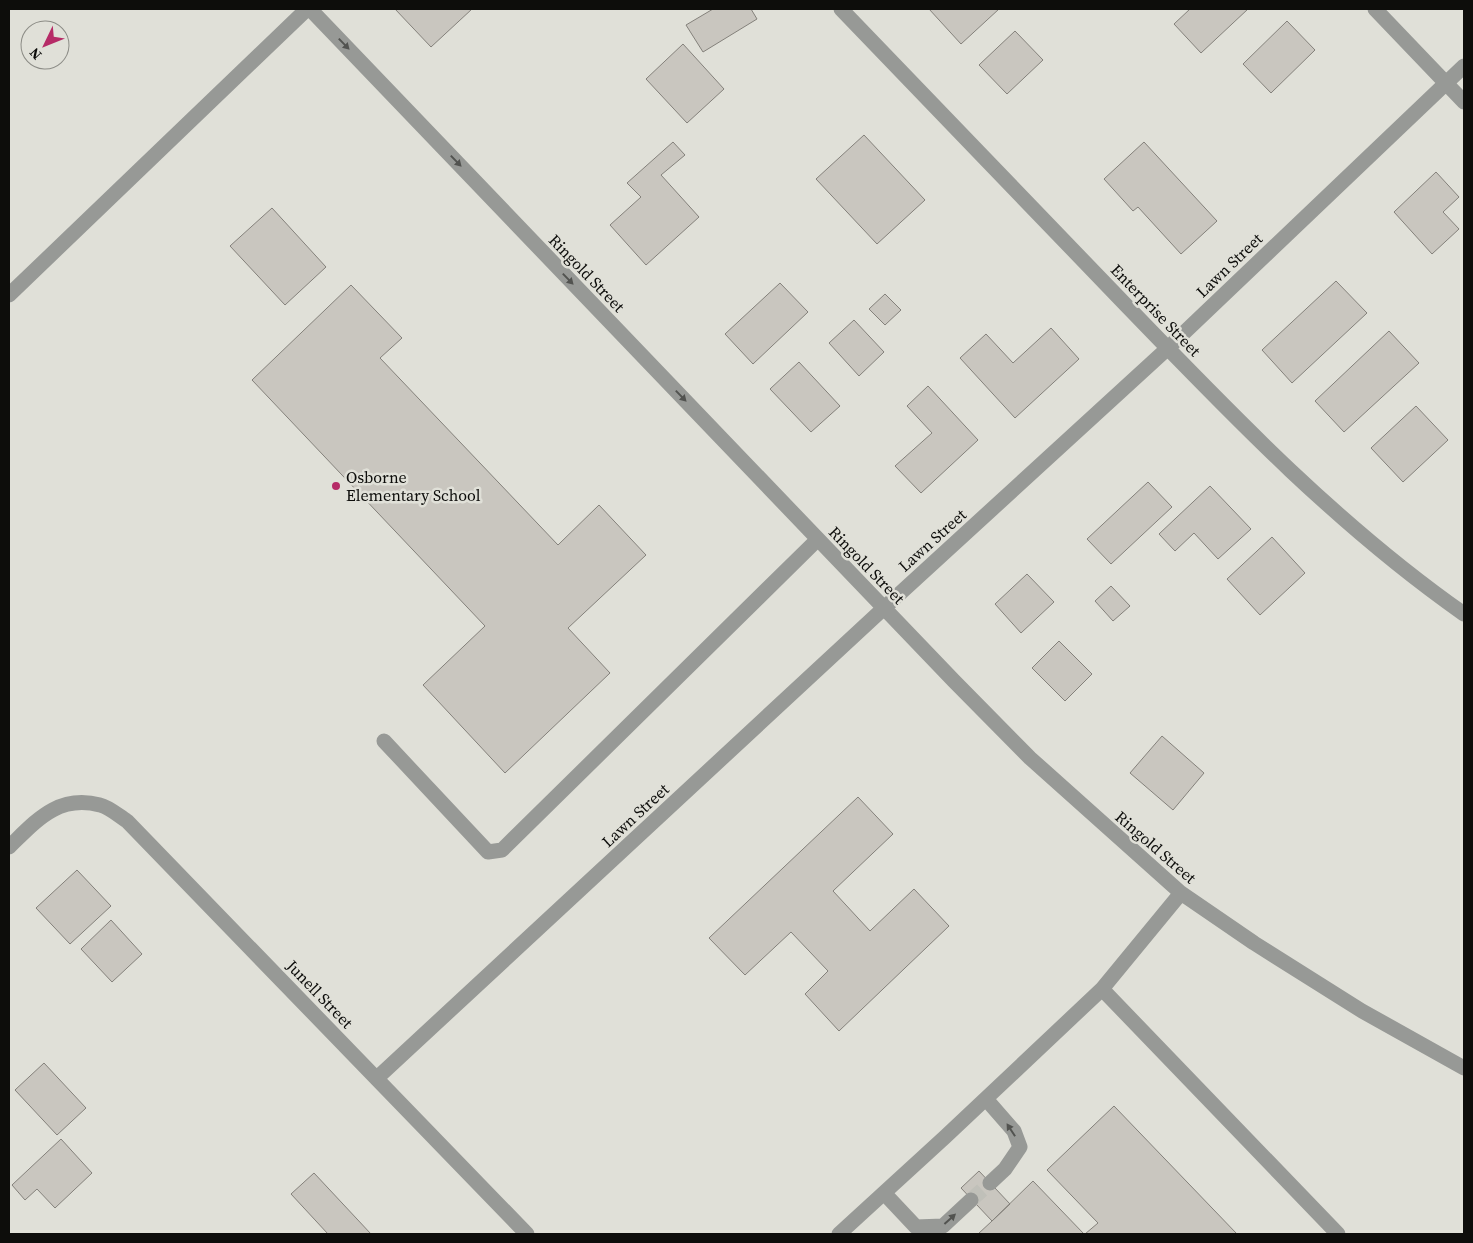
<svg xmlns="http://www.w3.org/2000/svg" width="1473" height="1243" font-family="'Source Serif 4',serif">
  <rect width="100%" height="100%" fill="#e0e0d8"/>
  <!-- building -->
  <path fill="#c9c6bf" stroke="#84817b" d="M395,9H472L431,47Z
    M713,9H751L757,19L703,52L686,25Z
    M929,9H999L961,44Z
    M1190,9H1248L1201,53L1174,24Z
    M1287,21L1315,50L1271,93L1243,64Z
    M1015,31L1043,60L1007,94L979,65Z
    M683,44L724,89L687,123L646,79Z
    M864,135L925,200L877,244L816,179Z
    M673,142L685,155L661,175L699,217L646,265L610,225L641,197L627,183Z
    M1144,142L1217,221L1181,254L1138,207L1133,211L1104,179Z
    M1436,172L1459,197L1443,212L1459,229L1432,254L1394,212Z
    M272,208L326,267L285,305L230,246Z
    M1336,281L1367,313L1292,383L1262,350Z
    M780,283L808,312L753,364L725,334Z
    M351,285L402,338L380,358L558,545L599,505L646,555L568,628L610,673L505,773L423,685L485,626L252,380Z
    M885,294L901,310L885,325L869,309Z
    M854,320L884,352L859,376L829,343Z
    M1051,328L1079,359L1015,418L960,358L986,334L1013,363Z
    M1389,331L1419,363L1344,432L1315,401Z
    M799,362L840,406L811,432L770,389Z
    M928,386L978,440L921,493L895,466L932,433L907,406Z
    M1416,406L1448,440L1403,482L1371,448Z
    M1148,482L1172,507L1111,564L1087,539Z
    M1210,486L1251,529L1218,559L1194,533L1175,551L1159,534Z
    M1272,537L1305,573L1260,615L1227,579Z
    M1027,574L1054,602L1021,633L995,604Z
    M1111,586L1130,606L1113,621L1095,601Z
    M1059,641L1092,674L1065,701L1032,668Z
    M1162,736L1204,773L1173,810L1130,773Z
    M858,797L893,834L833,891L870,931L914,889L949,926L839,1031L805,994L828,971L791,932L745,975L709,938Z
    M77,870L111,906L70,944L36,908Z
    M111,920L142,954L112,982L81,949Z
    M44,1063L86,1108L57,1135L15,1090Z
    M1114,1106L1237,1234H1085L1098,1223L1047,1170Z
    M61,1139L92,1173L55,1208L37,1189L25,1200L12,1185Z
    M979,1171L1010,1204L992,1221L961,1188Z
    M314,1173L371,1234H328L291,1194Z
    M1033,1181L1084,1234H978L992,1221Z"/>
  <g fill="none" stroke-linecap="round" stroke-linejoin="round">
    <!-- minor-tunnel -->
    <path stroke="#c0c0b9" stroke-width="15" stroke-dasharray="15 8" stroke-linecap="butt" d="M971,1200L990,1183"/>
    <!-- minor -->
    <path stroke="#979996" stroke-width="15" d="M310,9L954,681L1030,758L1181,893L1254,943L1362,1011L1464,1068
      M841,9C935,107 1029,204 1123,302C1231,414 1337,525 1464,614
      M1375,9L1464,102
      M9,295L307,9
      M384,741L488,852L502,850L818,539
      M9,847C36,821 58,794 100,805C109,807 119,816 127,821L527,1234
      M1102,989L1338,1234
      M377,1078L884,608L1168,348L1464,66
      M986,1099L1014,1131L1020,1147L1005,1169L990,1183
      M884,1193L916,1227L943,1226L971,1200
      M839,1234L945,1137L1102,989L1181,893"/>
  </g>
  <!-- one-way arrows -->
  <defs><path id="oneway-solid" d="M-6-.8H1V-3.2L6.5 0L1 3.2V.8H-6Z" transform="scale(1.25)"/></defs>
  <g fill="#525350">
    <use href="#oneway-solid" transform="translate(344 44) rotate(46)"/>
    <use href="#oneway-solid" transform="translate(456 161) rotate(46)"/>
    <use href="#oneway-solid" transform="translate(568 279) rotate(46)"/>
    <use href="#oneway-solid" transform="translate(681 396) rotate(46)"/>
    <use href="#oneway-solid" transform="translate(1011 1130) rotate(-123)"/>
    <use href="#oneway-solid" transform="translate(950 1219) rotate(-42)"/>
  </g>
  <!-- markers -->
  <circle fill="#b62b67" stroke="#e0e0d8" stroke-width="2" cx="336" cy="486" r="5"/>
  <g text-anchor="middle" stroke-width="5" stroke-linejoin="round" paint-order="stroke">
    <!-- street labels -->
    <g font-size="16" fill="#0d0d0b" stroke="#e0e0d8">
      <text transform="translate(1229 265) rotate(-44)" y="6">Lawn Street</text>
      <text transform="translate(587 273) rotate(46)" y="6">Ringold Street</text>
      <text transform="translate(1156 310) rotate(46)" y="6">Enterprise Street</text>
      <text transform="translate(932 540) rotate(-42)" y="6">Lawn Street</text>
      <text transform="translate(867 565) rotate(46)" y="6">Ringold Street</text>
      <text transform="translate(635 815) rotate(-43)" y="6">Lawn Street</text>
      <text transform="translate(1156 847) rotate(41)" y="6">Ringold Street</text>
      <text transform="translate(320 994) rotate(46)" y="6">Junell Street</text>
    </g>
    <!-- poi labels -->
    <g font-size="16" fill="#0d0d0b" stroke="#e0e0d8" text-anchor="start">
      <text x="346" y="483">Osborne<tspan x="346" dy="18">Elementary School</tspan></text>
    </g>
  </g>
  <!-- border -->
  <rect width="1473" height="1243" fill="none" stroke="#0d0d0b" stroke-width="20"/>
  <!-- north arrow -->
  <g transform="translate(45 45) rotate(227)"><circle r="24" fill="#e0e0d8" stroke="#8c8c86"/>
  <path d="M0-4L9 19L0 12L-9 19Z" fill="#b62b67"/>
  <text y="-8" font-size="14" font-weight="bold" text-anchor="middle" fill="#0d0d0b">N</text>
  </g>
</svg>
